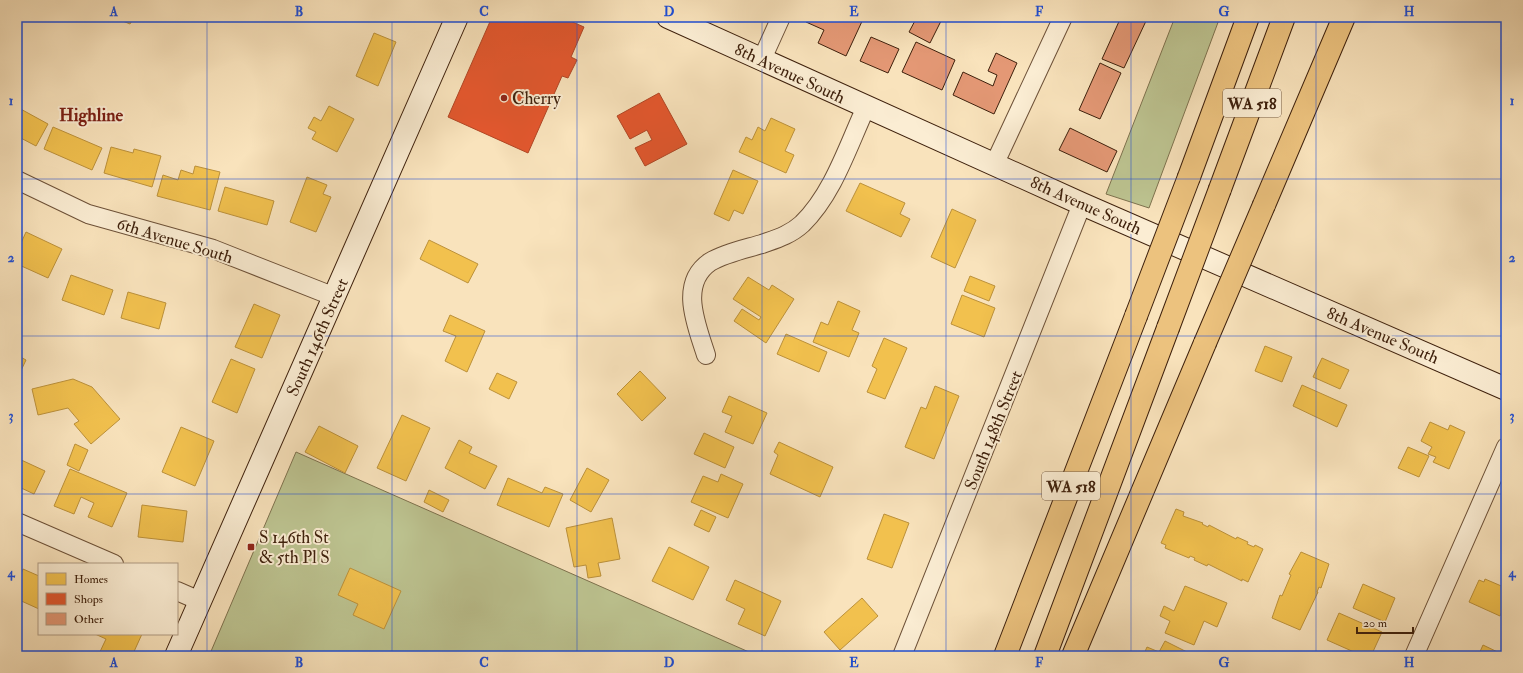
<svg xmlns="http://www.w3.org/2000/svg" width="1523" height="673" font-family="'IM FELL Double Pica',serif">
  <rect width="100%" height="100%" fill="#f9e3bc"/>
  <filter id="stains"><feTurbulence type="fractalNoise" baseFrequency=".005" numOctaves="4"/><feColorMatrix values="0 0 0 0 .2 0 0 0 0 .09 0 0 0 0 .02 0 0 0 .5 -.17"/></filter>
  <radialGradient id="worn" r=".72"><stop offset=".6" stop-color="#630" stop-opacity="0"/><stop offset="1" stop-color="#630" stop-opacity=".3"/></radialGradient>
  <!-- green -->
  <path fill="#bdc491" stroke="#7e724e" d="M1175,17H1220L1149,208L1106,194Z
    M296,452L758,656H209Z"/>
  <!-- homes -->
  <path fill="#f2c14e" stroke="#bc913a" d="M113,17H134L130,24Z
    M374,33L396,42L378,86L356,76Z
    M329,106L354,119L337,152L312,139L316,132L308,128L314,117L321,121Z
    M17,107L48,124L36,146L17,136Z
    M771,118L795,129L785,151L794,155L786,173L739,152L746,137L752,140L758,127L765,131Z
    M53,127L102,148L92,170L44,149Z
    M111,147L133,153L134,149L161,156L152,187L104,173Z
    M195,166L220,172L210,210L157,196L163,175L178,180L181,170L193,174Z
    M733,170L758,181L743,214L734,210L729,221L714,214Z
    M307,177L327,185L323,194L331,197L316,232L290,222Z
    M860,183L905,203L900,214L910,219L901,237L846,211Z
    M225,187L274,201L267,225L218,211Z
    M952,209L976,220L955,268L931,257Z
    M26,232L62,249L48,278L17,264V252Z
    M429,240L478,264L468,283L420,259Z
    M71,275L113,290L104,315L62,300Z
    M970,276L995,286L989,301L964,291Z
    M748,277L769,290L772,285L794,299L766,343L734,321L742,309L759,320L761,317L733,299Z
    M128,292L166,303L159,329L121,318Z
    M962,295L995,308L984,337L951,324Z
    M838,301L860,311L852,330L859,333L849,357L813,342L821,322L828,325Z
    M254,304L280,315L262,358L235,347Z
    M450,315L485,331L467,372L445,361L456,336L443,331Z
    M786,334L827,352L819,372L777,354Z
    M884,338L907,348L885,399L867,392L877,369L872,366Z
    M1265,346L1292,357L1282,382L1255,371Z
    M17,355L26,360L17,379Z
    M1322,358L1349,370L1340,389L1313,377Z
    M231,359L255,369L237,413L212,402Z
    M640,371L666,398L642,421L617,394Z
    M497,373L517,382L509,399L489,389Z
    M73,379L92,387L120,419L91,444L74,424L79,421L68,408L38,415L32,389Z
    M1302,385L1347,405L1337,427L1293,406Z
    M935,386L959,396L934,459L905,447L921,407L926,409Z
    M729,396L767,413L753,444L725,432L732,416L722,412Z
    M402,415L430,428L406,481L377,468Z
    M1430,422L1448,430L1450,425L1465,432L1449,469L1433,462L1436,457L1428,454L1432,447L1421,441Z
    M319,426L358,446L345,473L305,452Z
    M181,427L214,441L195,486L162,472Z
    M704,433L734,447L725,468L694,454Z
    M459,440L472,447L469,453L497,466L485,489L445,468Z
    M779,442L833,467L820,497L770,474L778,455L774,452Z
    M75,444L88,450L79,471L67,465Z
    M1408,447L1429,456L1419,477L1398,468Z
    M17,458L45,471L34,494L17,486Z
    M587,468L609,480L591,512L570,500Z
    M70,469L127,493L112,527L88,517L94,503L81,497L74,514L54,506Z
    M721,474L743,484L728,518L691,502L703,476L718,482Z
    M508,478L542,493L545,487L563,494L549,527L497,505Z
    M429,490L449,500L443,512L424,502Z
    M142,505L187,511L183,542L138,537Z
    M1176,509L1184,512L1183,516L1203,523L1202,524L1208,527L1209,525L1236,539L1237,537L1248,542L1247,544L1254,547L1255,545L1263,549L1248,582L1242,579V581L1208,564L1207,566L1194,560L1195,558L1190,556L1189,558L1165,548L1166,545L1161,543Z
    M701,510L716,517L709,532L694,525Z
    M884,514L909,523L892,568L867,559Z
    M612,518L620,559L598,563L601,576L588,578L586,565L574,567L566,528Z
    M669,547L709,567L693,600L652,581Z
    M1301,552L1329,564L1321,588L1319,587L1317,592H1318L1300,630L1272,618L1280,595L1282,596L1291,575L1289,574Z
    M350,568L401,591L384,629L353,615L358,604L338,595Z
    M23,569L39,576V609L17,599V583Z
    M1485,579L1506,588V603L1500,616L1469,602L1479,580L1484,582Z
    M735,580L781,601L765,636L738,624L745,609L726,600Z
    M1363,584L1395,598L1385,622L1353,608Z
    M1185,586L1227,603L1217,627L1204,621L1194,645L1165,633L1170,621L1160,616L1164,606L1174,611Z
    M862,598L878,616L840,650L824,632Z
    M1339,613L1382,632L1371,656H1363L1327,640Z
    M95,634H142L132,656H98L106,639Z
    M1165,641L1187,652L1185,656H1143L1147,647L1159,652Z
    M1483,645L1506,656H1478Z"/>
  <!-- shops -->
  <path fill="#e4572e" stroke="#b24624" d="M492,17H561L584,27L571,57L577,60L568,78L562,76L528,153L448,117Z
    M659,93L687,144L645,166L635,148L652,140L647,130L630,139L617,116Z"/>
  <!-- building -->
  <path fill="#e49875" stroke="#3e200c" d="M808,17H864L846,56L818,43L824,30L806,22Z
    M917,17H943L930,43L909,32Z
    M1121,17H1137L1146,21L1124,68L1102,59Z
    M871,37L899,49L888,73L860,61Z
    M916,42L955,60L942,90L902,72Z
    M996,53L1017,63L994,114L953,95L963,72L993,86L997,75L988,71Z
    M1100,63L1121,73L1100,119L1079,110Z
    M1070,128L1117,151L1107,172L1059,150Z"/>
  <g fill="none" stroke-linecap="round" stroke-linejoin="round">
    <!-- street casing -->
    <g stroke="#6d5138" stroke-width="20">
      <path id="street" d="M762,59L781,17
        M994,165L1063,17
        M17,180L88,214L213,249L335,297
        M706,355C697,326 678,284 710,262C725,253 745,249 762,244C776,239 790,235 802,224C833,194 848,146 866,107
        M17,522L114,564
        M177,591L200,601
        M902,656L1082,204
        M1414,656L1506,447"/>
    </g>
    <!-- secondary casing -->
    <g stroke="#3e200c" stroke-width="24">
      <path id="secondary" d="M668,17L1082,204L1506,389
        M176,656L457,17"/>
    </g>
    <!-- highway casing -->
    <g stroke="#3e200c" stroke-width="24">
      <path id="highway" d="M1189,177L1248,17
        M1220,189L1284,17
        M1264,205L1344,17
        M1005,656L1136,316
        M1045,656L1168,328
        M1073,656L1205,343"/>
    </g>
    <!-- street -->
    <use href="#street" stroke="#fbedd3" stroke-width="18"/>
    <!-- secondary -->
    <use href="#secondary" stroke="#fbedd3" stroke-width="22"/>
    <!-- highway -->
    <use href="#highway" stroke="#ecc27e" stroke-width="22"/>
    <!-- highway-bridge casing -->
    <g stroke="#3e200c" stroke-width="24" stroke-linecap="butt">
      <path id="highway-bridge" d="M1136,316L1189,177
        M1168,328L1220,189
        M1205,343L1264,205"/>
    </g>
    <!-- highway-bridge -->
    <use href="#highway-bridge" stroke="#ecc27e" stroke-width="22"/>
  </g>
  <!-- grid -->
  <path fill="none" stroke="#1d4ed8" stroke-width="1" stroke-opacity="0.55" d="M207,17V656M392,17V656M577,17V656M762,17V656M946,17V656M1131,17V656M1316,17V656M17,179H1506M17,336H1506M17,494H1506"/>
  <!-- markers -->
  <g fill="#8f2418" stroke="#fbedd3" stroke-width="1.5">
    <circle cx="504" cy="98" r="4"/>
    <rect x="247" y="543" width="8" height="8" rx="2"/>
  </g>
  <g text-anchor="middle" stroke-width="4" stroke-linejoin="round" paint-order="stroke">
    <!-- shield labels -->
    <g fill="#fbedd3" stroke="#775e48" stroke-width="1">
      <rect x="1223" y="89" width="58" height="28" rx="3"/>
      <rect x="1042" y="472" width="58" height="28" rx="3"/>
    </g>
    <g font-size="16" font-weight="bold" fill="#3e200c">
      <text x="1252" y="109">WA 518</text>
      <text x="1071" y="492">WA 518</text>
    </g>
    <!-- street labels -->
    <g font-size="17" fill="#3e200c" stroke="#fbedd3">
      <text transform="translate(790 73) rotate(25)" y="6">8th Avenue South</text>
      <text transform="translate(1086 205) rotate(24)" y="6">8th Avenue South</text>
      <text transform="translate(175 240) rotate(17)" y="6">6th Avenue South</text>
      <text transform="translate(1383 335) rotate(23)" y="6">8th Avenue South</text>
      <text transform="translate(317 337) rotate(-66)" y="6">South 146th Street</text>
      <text transform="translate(993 430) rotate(-68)" y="6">South 148th Street</text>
    </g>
    <!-- poi labels -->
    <g font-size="17" fill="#3e200c" stroke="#fbedd3" text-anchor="start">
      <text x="512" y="104">Cherry</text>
      <text x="259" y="543">S 146th St<tspan x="259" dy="20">&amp; 5th Pl S</tspan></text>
    </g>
    <!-- neighbourhood labels -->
    <g font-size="18" font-weight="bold" fill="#7a1f14" stroke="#fbedd3">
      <text x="91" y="121">Highline</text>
    </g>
  </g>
  <!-- margin -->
  <rect width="1523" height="673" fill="none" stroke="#f9e3bc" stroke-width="44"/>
  <!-- legend -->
  <rect x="38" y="563" width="140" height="72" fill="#fbedd3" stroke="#af9b83"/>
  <rect x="46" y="573" width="20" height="12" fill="#f2c14e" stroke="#af9b83"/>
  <text x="74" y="583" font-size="12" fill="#3e200c">Homes</text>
  <rect x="46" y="593" width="20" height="12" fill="#e4572e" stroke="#af9b83"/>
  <text x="74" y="603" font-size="12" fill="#3e200c">Shops</text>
  <rect x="46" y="613" width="20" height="12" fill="#e49875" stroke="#af9b83"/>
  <text x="74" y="623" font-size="12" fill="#3e200c">Other</text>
  <!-- scale -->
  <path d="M1357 627v6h56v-6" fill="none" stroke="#3e200c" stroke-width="2"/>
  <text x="1363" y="627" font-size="12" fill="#3e200c" stroke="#fbedd3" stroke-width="3" paint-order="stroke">20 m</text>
  <rect x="22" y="22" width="1479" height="629" fill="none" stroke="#1d4ed8" stroke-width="1.5"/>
  <g font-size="13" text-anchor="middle" font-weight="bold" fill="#1d4ed8">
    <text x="114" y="16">A</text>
    <text x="299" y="16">B</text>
    <text x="484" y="16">C</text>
    <text x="669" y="16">D</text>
    <text x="854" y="16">E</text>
    <text x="1039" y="16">F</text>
    <text x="1224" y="16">G</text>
    <text x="1409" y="16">H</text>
    <text x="11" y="105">1</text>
    <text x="1512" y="105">1</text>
    <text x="11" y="262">2</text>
    <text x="1512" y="262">2</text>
    <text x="11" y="420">3</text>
    <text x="1512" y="420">3</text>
    <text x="11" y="577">4</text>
    <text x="1512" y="577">4</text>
    <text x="114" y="667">A</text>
    <text x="299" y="667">B</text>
    <text x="484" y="667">C</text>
    <text x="669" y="667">D</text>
    <text x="854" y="667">E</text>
    <text x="1039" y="667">F</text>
    <text x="1224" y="667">G</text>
    <text x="1409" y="667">H</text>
  </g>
  <rect width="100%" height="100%" filter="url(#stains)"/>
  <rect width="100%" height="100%" fill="url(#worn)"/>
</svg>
